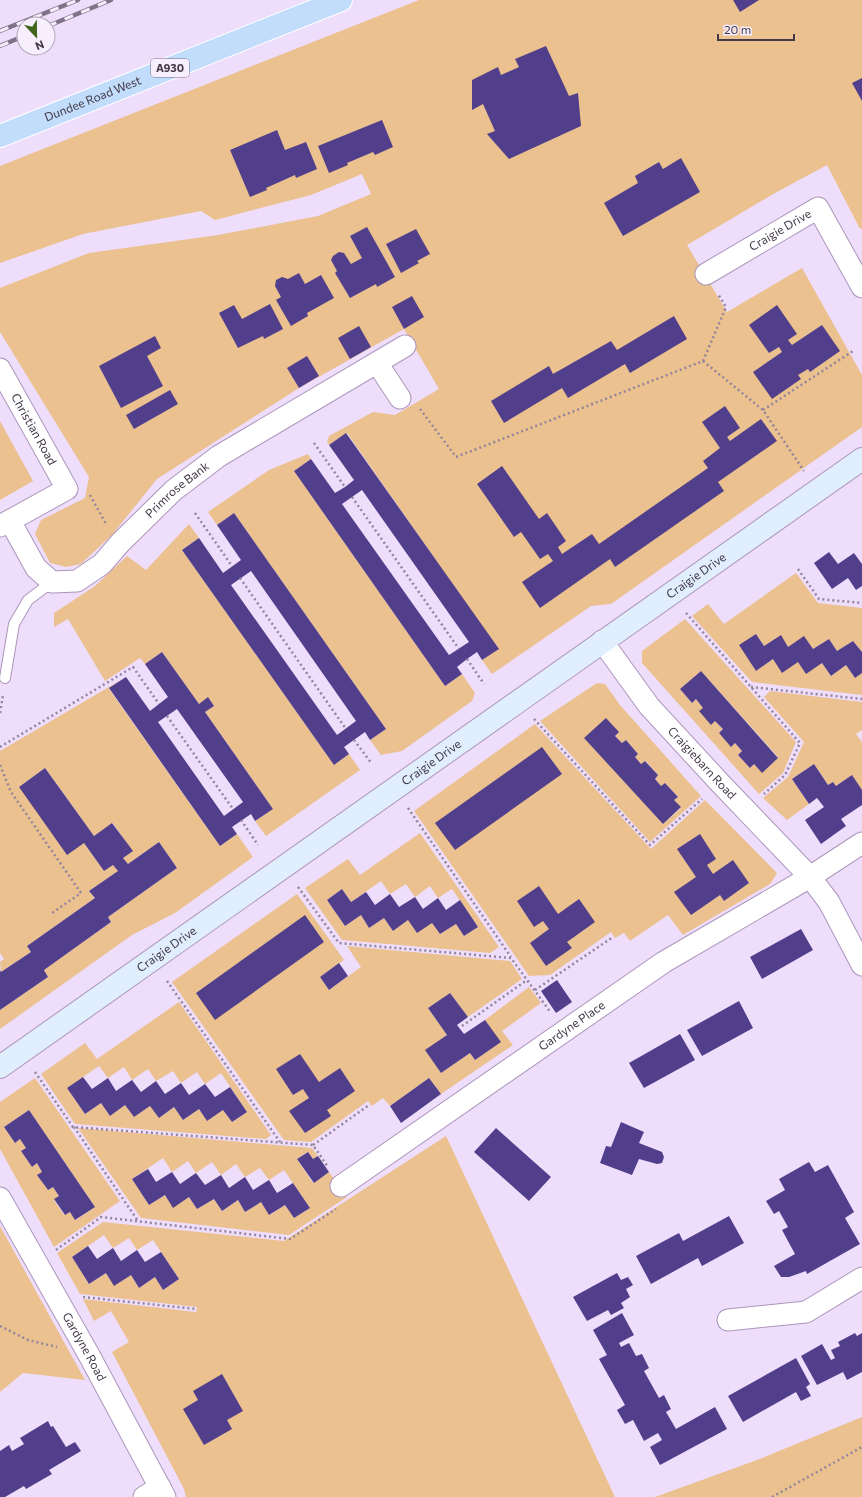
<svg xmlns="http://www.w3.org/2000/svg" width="862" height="1497" font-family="Commissioner,sans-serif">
  <rect width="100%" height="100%" fill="#efddfc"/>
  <!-- green -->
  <path fill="#ebc18f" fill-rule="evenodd" d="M419,0H862V228L860,229L827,165L775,193L687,245L727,312L802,268L862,375V427L611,604L591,606L492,674L482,660L498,649L347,433L329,445L327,442L329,436L373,412L395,415L439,389L404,329L299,388L157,479L112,535L81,564L66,567L50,563L35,534L41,520L85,498L89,477L0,332V288L89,253L218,235L318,216L371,194L362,174L311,195L215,220L201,211L83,234L0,263V166Z
    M0,421L33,481L0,500Z
    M308,454L311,459L294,471L445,686L462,674L475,693L472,701L402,751L381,755L370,740L386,729L234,513L217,525L208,512L269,470Z
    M189,524L199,538L182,550L334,765L349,754L360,770L266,836L255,821L273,809L205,712L214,706L208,698L199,704L162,652L145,664L140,658L105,681L68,619L54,627V613L95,586L127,556L146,570Z
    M796,573L818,603L862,608V652L853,641L837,651L829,639L813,649L788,647L780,636L764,646L756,634L740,645L756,671L773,659L798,662L806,673L822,663L831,676L846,665L855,678L862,673V695L752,682L692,616L708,604L724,624Z
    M685,619L796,742L783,773L759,794L642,663V651ZM701,671L778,757L762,772L754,764L750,768L738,755L742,751L735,743L731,746L719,733L723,729L715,721L711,725L703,708L696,699L692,703L680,689Z
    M126,677L109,689L220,846L237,834L253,857L175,913L132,935L0,1029V1010L48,977L44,970L111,922L108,917L177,868L159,842L128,864L123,858L132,851L113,823L94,836L45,768L19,787L84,843L104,871L113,865L118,871L89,891L95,898L27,946L31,952L1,972L0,962L4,959L0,953V751Z
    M597,683L605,684L620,705L701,796L650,842L540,721ZM619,732L615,736L622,743L626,740L638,754L635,757L641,764L646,761L658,775L655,779L661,786L665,783L678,797L674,800L681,808L663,824L585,738Z
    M770,691L862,702V730L856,734L862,742V790L852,776L836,786L833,782L828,785L814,764L792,779L809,804L787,820L763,798L788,777L804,742L764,697Z
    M535,724L651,849L705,800L777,873L770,884L683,935L668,915L630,941L624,933L615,938L611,932L550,975L529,976L414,811Z
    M420,833L499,947L490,953L342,940L305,888L348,859L360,875ZM381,881L390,894L406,884L415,897L430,886L438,898L452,889L478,927L464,936L456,924L440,934L432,923L408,920L393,931L384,918L369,928L361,915L345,926L327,900L342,889L351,902Z
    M297,894L344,960L320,977L329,990L361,967L347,946L510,961L522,979L468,1017L450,993L428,1008L447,1035L426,1050L441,1073L470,1053L475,1060L500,1042L485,1020L529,987L541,1003L502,1031L513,1045L441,1094L429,1078L390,1106L383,1098L372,1106L368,1101L311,1142L284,1140L172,982Z
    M179,1002L271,1135L266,1139L75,1124L41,1074L85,1043L97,1059ZM99,1066L108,1078L124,1067L132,1080L148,1069L156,1081L173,1071L181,1083L197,1072L205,1084L221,1073L247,1112L232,1122L223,1110L207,1121L199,1109L183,1120L174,1107L159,1118L150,1106L134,1117L125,1105L110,1116L101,1103L85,1114L67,1088Z
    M35,1078L120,1201L54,1247L0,1149V1102ZM29,1110L95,1207L76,1220L70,1212L64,1215L54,1200L59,1196L53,1187L48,1190L38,1176L42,1172L37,1163L32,1167L21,1151L26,1148L20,1139L15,1143L4,1127Z
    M78,1128L312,1148L318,1156L313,1159L307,1152L297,1159L313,1183L329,1172L347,1197L289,1235L141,1218ZM163,1158L172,1172L188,1161L196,1173L212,1162L221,1175L236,1164L245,1177L260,1168L269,1180L284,1170L310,1208L294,1218L285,1205L270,1215L261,1202L245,1212L238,1200L222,1211L214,1199L197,1209L189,1197L173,1207L165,1195L149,1205L132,1179Z
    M446,1136L615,1497H186L184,1489L112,1352L129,1342L111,1311L94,1321L83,1299L196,1312L197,1307L80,1294L57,1253L103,1222L284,1241ZM104,1235L113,1248L129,1238L137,1250L153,1240L179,1279L163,1290L155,1277L139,1288L131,1275L106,1273L89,1284L72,1257Z
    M0,1226L85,1380L23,1373L0,1392Z
    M862,1417V1497H655L757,1460Z"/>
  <!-- building -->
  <path fill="#513f8c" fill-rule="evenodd" d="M733,0H759L740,12Z
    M546,46L569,96L578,93L581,126L509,159L487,134L495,131L483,104L472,110V80L498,67L501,75L519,67L515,59Z
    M862,78V101L852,83Z
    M382,120L393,147L375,155L373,152L347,163L348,165L329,173L318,146Z
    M277,130L285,150L306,142L317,169L296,178L295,175L266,188L267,190L250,197L230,150Z
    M681,158L700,192L623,236L604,203L638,183L635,176L659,162L663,169Z
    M367,227L395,277L377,287L376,284L350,298L335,273L337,271L331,260L333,256L339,252L344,253L351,264L362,258L350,236Z
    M416,229L430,254L417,261L419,263L401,273L386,244Z
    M299,273L305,284L321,275L334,298L307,313L308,316L291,326L276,300L281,297L275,286L276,280L282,277L288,279Z
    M412,296L424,317L404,329L392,307Z
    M270,304L283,329L264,339L263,336L238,348L219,313L234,305L242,319Z
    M777,305L797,334L788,340L792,345L822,325L840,351L810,372L808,369L798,375L801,379L772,399L753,372L782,352L779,347L769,353L749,325Z
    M674,316L687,339L630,373L625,364L568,398L562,388L504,423L491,401L549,366L553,374L611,341L617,350Z
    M359,326L371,347L350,359L338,338Z
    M155,336L161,348L147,356L163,386L121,408L99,366Z
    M307,356L319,376L299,388L287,368Z
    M170,390L178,404L134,429L126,415Z
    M725,406L740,428L727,437L730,441L761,419L777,441L718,482L724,491L615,567L610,559L540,608L522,582L553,561L548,554L540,559L521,532L514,537L477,484L502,466L539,519L547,513L566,541L558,547L562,554L592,534L599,544L708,468L703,461L720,448L702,422Z
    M346,433L499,649L482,660L477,652L467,659L457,667L462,674L445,686L294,471L311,459L335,493L345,487L354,480L329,445ZM362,490L469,642L449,655L342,504Z
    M234,513L386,729L370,740L365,732L344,747L349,754L334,765L182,550L199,538L223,573L241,560L217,525ZM251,571L356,721L337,735L231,585Z
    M829,552L838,564L854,553L862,564V586L856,590L848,578L832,589L814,563Z
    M756,634L764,646L781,635L788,647L804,636L813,649L829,639L837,651L853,641L862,652V673L855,678L846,665L831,676L822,663L806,674L798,662L782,673L773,659L756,671L739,645Z
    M162,652L199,704L208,697L214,706L205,712L273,809L255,821L251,814L232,827L237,834L220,846L109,688L126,677L150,711L168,697L145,664ZM177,709L243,802L224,816L158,722Z
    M701,671L778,758L762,773L754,764L750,768L738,755L742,751L735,743L731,747L719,733L723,729L715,721L711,725L699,711L703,708L696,699L692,703L680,689Z
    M606,718L619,732L615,736L622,743L626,740L638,754L635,757L641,764L645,761L658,775L655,779L661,786L665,783L678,797L674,800L681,807L663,824L584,738Z
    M542,747L562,774L455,850L435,823Z
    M814,764L828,785L833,782L836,786L852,775L862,790V805L841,819L846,826L821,844L805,820L824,807L817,798L809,804L792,779Z
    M45,768L94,836L112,823L133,851L123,858L128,864L159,842L177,868L108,917L111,922L44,970L48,977L0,1010V970L1,972L31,952L27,946L95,898L89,891L118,871L113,865L104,871L84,843L67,855L19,787Z
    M700,834L716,859L707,865L713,874L733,860L749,883L724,901L720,895L691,915L674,892L696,877L677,849Z
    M539,886L558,914L579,899L595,922L567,942L572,948L546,966L530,943L549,929L543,921L534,927L517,901Z
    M342,889L351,902L366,892L375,905L390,894L399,907L415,897L423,909L438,898L446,910L460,900L478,927L464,936L456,924L440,934L432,923L417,933L408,920L393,931L384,918L369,928L361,915L345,926L327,900Z
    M305,915L324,942L215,1020L196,993Z
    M801,929L813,950L762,979L750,957Z
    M339,963L348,976L329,990L320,977Z
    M557,980L572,1002L556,1013L541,991Z
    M450,993L468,1017L457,1025L464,1034L485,1020L501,1042L475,1060L470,1053L441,1073L425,1050L447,1035L428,1008Z
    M739,1001L753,1028L702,1056L687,1030Z
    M680,1034L695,1060L644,1088L629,1063Z
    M300,1054L319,1082L340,1068L355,1091L327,1110L331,1116L305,1133L289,1111L309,1098L303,1089L293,1095L276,1069Z
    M83,1077L92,1089L108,1078L116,1091L132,1080L141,1092L156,1081L165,1094L181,1083L189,1095L205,1084L215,1097L230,1087L247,1112L232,1122L223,1110L207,1121L199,1109L183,1120L174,1107L159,1118L150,1106L134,1117L125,1105L110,1116L101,1103L85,1114L67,1088Z
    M429,1078L441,1094L401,1123L390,1106Z
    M29,1110L95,1207L75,1220L70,1212L65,1215L54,1199L59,1196L53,1187L48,1190L37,1175L42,1172L37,1163L32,1167L21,1151L26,1148L20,1139L15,1143L4,1127Z
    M621,1122L644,1132L639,1143L662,1152L664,1157L662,1163L657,1164L639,1159L632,1175L600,1163L606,1146L611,1147Z
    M496,1128L551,1177L529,1201L474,1152Z
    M308,1152L313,1159L318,1156L329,1172L314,1183L297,1159Z
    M809,1162L815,1172L828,1165L854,1212L845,1218L860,1244L807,1274L806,1271L789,1277H781L774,1266L795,1254L782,1230L788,1227L779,1211L774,1214L766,1201L785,1190L779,1179Z
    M148,1169L156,1182L172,1172L180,1184L196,1173L205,1185L221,1175L229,1188L245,1177L253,1190L269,1180L277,1193L293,1183L310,1208L294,1218L285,1205L269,1215L261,1202L245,1212L238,1200L222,1211L214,1199L197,1209L189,1197L173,1208L165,1195L149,1205L132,1179Z
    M729,1216L744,1243L702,1266L698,1258L651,1284L636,1256L679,1233L683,1241Z
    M88,1246L97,1259L113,1248L121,1261L137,1250L145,1262L161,1252L179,1279L163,1290L155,1277L139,1288L131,1275L114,1286L106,1273L89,1284L72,1257Z
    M617,1273L621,1280L628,1277L633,1285L626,1289L630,1297L621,1303L624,1308L611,1315L608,1310L587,1321L573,1297Z
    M622,1313L634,1335L619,1343L621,1347L629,1343L636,1356L642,1354L649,1368L644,1371L659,1398L664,1395L671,1409L666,1412L676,1429L715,1407L727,1429L660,1465L650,1447L662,1440L658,1433L644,1441L633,1420L625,1424L617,1410L625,1405L599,1359L607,1355L593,1330Z
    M855,1333L857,1336L862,1333V1372L847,1380L843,1372L817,1385L801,1356L822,1344L831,1360L835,1358L831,1350L840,1346L838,1342Z
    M796,1358L810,1384L806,1387L811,1396L801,1401L796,1392L743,1422L728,1396Z
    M222,1374L243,1411L227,1420L232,1429L204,1445L183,1409L198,1400L193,1391Z
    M48,1421L51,1427L53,1426L66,1447L75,1442L81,1451L49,1470L52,1474L26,1489L24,1486L5,1497H0V1451L9,1445L12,1451L24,1444L20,1438Z"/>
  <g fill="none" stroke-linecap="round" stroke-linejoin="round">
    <!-- lane casing -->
    <g stroke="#ac96bb" stroke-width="12">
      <path id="lane" d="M5,678L14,624L28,600L52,582"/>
    </g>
    <!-- street casing -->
    <g stroke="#ac96bb" stroke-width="23">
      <g id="street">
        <path id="s1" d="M706,274L818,208L862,287"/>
        <path d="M377,363L400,398"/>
        <path id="s2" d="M0,369L67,489L0,526"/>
        <path id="s3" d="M10,521L36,568L52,582L77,581L102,564L120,543L174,490L219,456L405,346"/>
        <path id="s4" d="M602,641L649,706L720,783L810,877L829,902L862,965"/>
        <path id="s5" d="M341,1186L664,962L810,877L862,843"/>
        <path id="s6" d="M0,1198L89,1355L165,1497"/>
        <path d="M728,1320L806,1312L862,1278"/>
        <path d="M144,1497L160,1487"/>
      </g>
    </g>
    <!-- secondary casing -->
    <g stroke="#ac96bb" stroke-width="24">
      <g id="secondary">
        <path id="s7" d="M0,1067L862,459"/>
      </g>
    </g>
    <!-- primary casing -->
    <g stroke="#fff" stroke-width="24">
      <g id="primary">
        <path id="s8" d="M0,136L341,0"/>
      </g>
    </g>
    <!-- path -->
    <path stroke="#92859c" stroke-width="2.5" stroke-dasharray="2 3" stroke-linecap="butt" d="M703,361L763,410L804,471
      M420,409L456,457L703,361L726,307L718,294
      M763,410L853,351
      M314,443L345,487
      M90,495L106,524
      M352,497L459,649
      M195,513L232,566
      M798,569L819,599L862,603
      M240,578L346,729
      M686,613L800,743L785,775L764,794
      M467,659L484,684
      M751,687L862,699
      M0,713L3,695
      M167,716L233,809
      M534,719L650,845L702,799
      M354,740L372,764
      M0,747L133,667L159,704
      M0,765L11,792L81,893L52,913
      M408,808L511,957
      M241,820L258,845
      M298,887L339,943L511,958L551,1013
      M167,981L280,1142
      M535,990L613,937
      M462,1026L527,980
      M35,1072L73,1127L313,1145L328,1167
      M74,1127L138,1221
      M313,1145L369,1105
      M56,1250L101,1217L290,1239L336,1209
      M83,1297L196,1309
      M0,1326L28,1340L57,1347
      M772,1497L862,1447"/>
    <!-- lane -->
    <use href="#lane" stroke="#fff" stroke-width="10"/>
    <!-- street -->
    <use href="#street" stroke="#fff" stroke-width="21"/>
    <!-- secondary -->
    <use href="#secondary" stroke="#e0eefd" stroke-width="22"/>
    <!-- primary -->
    <use href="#primary" stroke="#c2ddfb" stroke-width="22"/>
    <!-- rail casing -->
    <g stroke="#7f7388" stroke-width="4.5">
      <path id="rail" d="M48,26L111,0
        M0,31L78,0
        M0,46L24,36"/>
    </g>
    <!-- rail -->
    <use href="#rail" stroke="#f7eefe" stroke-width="3" stroke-dasharray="9" stroke-linecap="butt"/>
  </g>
  <g text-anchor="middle" stroke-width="4" stroke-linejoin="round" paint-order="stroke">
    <!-- shield labels -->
    <rect fill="#f7eefe" stroke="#786f7f" stroke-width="1" x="151" y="59" width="38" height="18" rx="3"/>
    <g font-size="11" font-weight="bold" fill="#423948">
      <text x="170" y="72">A930</text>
    </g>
    <!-- street labels -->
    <g font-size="12" fill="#423948" stroke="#f7eefe">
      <text dy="4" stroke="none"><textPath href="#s8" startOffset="100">Dundee Road West</textPath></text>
      <text dy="4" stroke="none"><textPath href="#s1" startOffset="86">Craigie Drive</textPath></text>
      <text dy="4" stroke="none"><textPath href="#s2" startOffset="69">Christian Road</textPath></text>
      <text dy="4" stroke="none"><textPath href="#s3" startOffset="236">Primrose Bank</textPath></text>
      <text dy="4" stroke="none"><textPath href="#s7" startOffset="852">Craigie Drive</textPath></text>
      <text dy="4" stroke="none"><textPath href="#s7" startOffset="528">Craigie Drive</textPath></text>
      <text dy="4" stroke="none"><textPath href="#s4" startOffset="158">Craigiebarn Road</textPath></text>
      <text dy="4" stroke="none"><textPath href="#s7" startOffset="204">Craigie Drive</textPath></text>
      <text dy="4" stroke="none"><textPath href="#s5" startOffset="281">Gardyne Place</textPath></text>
      <text dy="4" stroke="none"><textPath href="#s6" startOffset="171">Gardyne Road</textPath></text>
    </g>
  </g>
  <!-- north arrow -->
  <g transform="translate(36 36) rotate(158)"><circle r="19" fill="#f7eefe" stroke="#afa6b5"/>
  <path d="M0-3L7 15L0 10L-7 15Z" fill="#43641b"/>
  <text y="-6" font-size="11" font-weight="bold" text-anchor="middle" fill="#423948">N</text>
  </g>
  <!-- scale -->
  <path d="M718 34v6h76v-6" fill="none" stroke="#423948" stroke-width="2"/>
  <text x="724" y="34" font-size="12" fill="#423948" stroke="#f7eefe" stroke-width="3" paint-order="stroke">20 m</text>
</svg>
